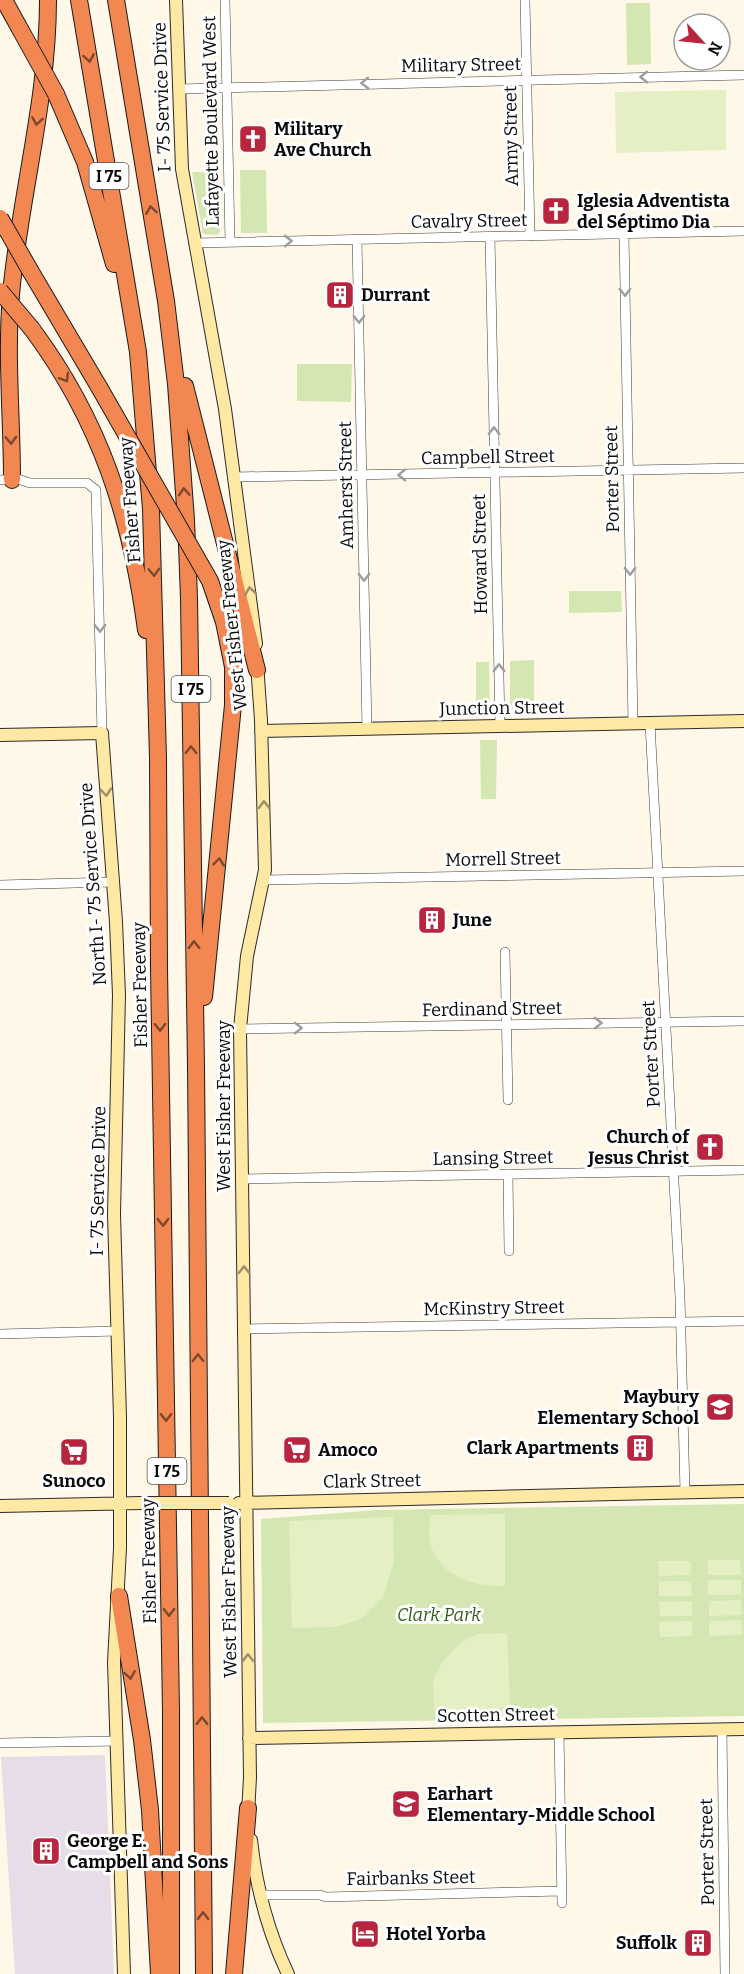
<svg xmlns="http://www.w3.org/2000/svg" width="744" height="1974" font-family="Bitter,serif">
  <rect width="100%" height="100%" fill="#fff7e7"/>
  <!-- industrial -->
  <path fill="#e7dde9" d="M105,1755L114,1974H15L1,1757Z"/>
  <!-- green -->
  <path fill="#d4e7b3" d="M626,3H650L651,64L627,65Z
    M240,170H266L267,233H241Z
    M192,172H217L220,232L218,235L203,234Z
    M297,364H352L351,402L297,401Z
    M569,591H621L622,612L569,613Z
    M534,660V713L510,714V661Z
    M476,662H489L490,714H476Z
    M480,740H497L496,799H481Z
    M744,1504V1716L263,1723L261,1519L377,1510Z"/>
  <!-- pitch -->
  <path fill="#e5efc4" d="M726,90V150L616,153L615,92Z
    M505,1514V1586C474,1587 440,1577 430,1543C428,1535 430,1523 430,1515Z
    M393,1517L394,1562L383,1597L361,1619L335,1627L292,1628L289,1521Z
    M708,1560H740L741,1575H708Z
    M658,1561H691V1575L659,1576Z
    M708,1580H741V1595H708Z
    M659,1581H691L692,1596H659Z
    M741,1600V1615L709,1616V1601Z
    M692,1601V1616H660L659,1602Z
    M741,1620L742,1635L709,1636V1621Z
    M692,1621V1636L660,1637L659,1622Z
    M507,1633L510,1707L434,1710L433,1681L443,1661L461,1642L478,1634Z"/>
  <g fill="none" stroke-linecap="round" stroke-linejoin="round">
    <!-- street casing -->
    <g stroke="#3d3d3d" stroke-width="10">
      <path id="street" d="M225,0L230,242
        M525,0L530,236
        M179,89L744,75
        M624,234L633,723
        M490,237L500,726
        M357,240L367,729
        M195,243L744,231
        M233,477L744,468
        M0,480L18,479L30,483H87L96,490L102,733
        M650,723L680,1297L685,1492
        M264,880L744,871
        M0,885L113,882
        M505,952L508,1100
        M240,1029L744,1021
        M508,1174L509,1251
        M242,1179L744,1170
        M245,1329L744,1321
        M0,1334L118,1331
        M722,1729L725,1974
        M559,1732L562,1903
        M0,1743L117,1741
        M261,1895H320L326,1897L562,1891"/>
    </g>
    <!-- secondary casing -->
    <g stroke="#2c2c2c" stroke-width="14">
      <path id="secondary" d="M176,0L182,169L225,409L256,644
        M261,731L744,721
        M0,735L102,733L116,922L119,995L114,1214L120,1417V1548L114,1662L124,1974
        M239,1503L744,1491
        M0,1506L141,1503
        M249,1738L744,1729
        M248,1814L250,1777L240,1029L247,956L265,870L261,720L257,664
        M251,1840C256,1886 268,1932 288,1974"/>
    </g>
    <!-- highway casing -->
    <g stroke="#1b1b1b" stroke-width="18">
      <path id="highway" d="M4,0L20,29
        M79,0L138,352L151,509L158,758L159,968L171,1712V1974
        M116,0L166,301L176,384L186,520L189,598L196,1066L204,1974
        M56,94L85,162L114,264
        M31,272L99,387
        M32,329C101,422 131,517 146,630
        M185,386L257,670
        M12,480C12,415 5,349 12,284C22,189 48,96 48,0
        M204,997L233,705V667
        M119,1596L142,1740L150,1810L159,1974
        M234,1974L248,1808"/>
    </g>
    <!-- street -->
    <use href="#street" stroke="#fff" stroke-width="9"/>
    <!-- secondary -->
    <use href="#secondary" stroke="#fee8a3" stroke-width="12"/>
    <!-- highway -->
    <use href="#highway" stroke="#f38751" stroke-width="16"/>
    <!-- secondary-bridge casing -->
    <g stroke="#2c2c2c" stroke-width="14" stroke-linecap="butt">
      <path id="secondary-bridge" d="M141,1503H229"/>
    </g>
    <!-- highway-bridge casing -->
    <g stroke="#1b1b1b" stroke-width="18" stroke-linecap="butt">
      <path id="highway-bridge" d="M20,29L56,94
        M0,218L31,272
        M0,291L32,329
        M99,387L210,581L224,622L233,667"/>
    </g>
    <!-- secondary-bridge -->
    <use href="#secondary-bridge" stroke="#fee8a3" stroke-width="12"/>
    <!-- highway-bridge -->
    <use href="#highway-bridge" stroke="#f38751" stroke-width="16"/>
  </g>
  <!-- one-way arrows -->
  <defs><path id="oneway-chevron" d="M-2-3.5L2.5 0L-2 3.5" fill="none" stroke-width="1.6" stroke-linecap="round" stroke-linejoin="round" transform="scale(1.5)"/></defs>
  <g stroke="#7e482e">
    <use href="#oneway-chevron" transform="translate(89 58) rotate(80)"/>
    <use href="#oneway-chevron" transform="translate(37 121) rotate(99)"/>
    <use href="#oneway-chevron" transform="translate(151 210) rotate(-99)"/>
    <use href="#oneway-chevron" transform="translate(65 378) rotate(59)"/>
    <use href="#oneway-chevron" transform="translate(11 440) rotate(88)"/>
    <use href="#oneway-chevron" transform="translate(184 492) rotate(-94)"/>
    <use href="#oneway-chevron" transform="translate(154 572) rotate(88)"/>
    <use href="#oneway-chevron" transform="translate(191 750) rotate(-91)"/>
    <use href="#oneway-chevron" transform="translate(219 862) rotate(-84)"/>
    <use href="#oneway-chevron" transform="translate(194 945) rotate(-91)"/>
    <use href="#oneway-chevron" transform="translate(160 1027) rotate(89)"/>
    <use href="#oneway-chevron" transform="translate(163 1222) rotate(89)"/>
    <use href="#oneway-chevron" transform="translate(198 1358) rotate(-90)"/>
    <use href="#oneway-chevron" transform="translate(166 1417) rotate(89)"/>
    <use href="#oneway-chevron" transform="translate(169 1612) rotate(89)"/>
    <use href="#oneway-chevron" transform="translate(130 1675) rotate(80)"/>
    <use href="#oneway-chevron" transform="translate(202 1721) rotate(-90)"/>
    <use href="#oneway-chevron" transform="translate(203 1916) rotate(-90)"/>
  </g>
  <g stroke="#9d9d9d">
    <use href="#oneway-chevron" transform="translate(644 77) rotate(179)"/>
    <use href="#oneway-chevron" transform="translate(365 83) rotate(179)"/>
    <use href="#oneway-chevron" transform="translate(288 241) rotate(-1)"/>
    <use href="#oneway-chevron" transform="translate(625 292) rotate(89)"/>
    <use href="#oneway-chevron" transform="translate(359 319) rotate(89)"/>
    <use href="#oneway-chevron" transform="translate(494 431) rotate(-91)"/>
    <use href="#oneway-chevron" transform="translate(402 475) rotate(179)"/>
    <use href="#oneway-chevron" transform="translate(630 571) rotate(89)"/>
    <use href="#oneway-chevron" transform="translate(364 577) rotate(89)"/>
    <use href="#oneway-chevron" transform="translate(100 628) rotate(89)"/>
    <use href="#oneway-chevron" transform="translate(499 668) rotate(-91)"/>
    <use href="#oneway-chevron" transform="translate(598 1023) rotate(-1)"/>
    <use href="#oneway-chevron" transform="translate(298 1028) rotate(-1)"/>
  </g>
  <g stroke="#9c8f66">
    <use href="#oneway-chevron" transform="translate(250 591) rotate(-99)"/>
    <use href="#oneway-chevron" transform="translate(106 792) rotate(85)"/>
    <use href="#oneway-chevron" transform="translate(264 805) rotate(-91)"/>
    <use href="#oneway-chevron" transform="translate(244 1270) rotate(-91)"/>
    <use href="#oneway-chevron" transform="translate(248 1658) rotate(-91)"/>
  </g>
  <!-- icons -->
  <defs>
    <g id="church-square" transform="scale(1.5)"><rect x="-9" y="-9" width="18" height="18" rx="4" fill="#b7253e" stroke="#fff"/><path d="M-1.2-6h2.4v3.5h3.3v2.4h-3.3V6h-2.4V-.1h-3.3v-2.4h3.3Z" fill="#fff"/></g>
    <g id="building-square" transform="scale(1.5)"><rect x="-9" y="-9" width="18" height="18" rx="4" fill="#b7253e" stroke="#fff"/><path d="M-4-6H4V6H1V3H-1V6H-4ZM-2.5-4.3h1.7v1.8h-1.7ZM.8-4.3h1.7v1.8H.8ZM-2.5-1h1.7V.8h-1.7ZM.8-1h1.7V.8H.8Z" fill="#fff"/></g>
    <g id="school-square" transform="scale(1.5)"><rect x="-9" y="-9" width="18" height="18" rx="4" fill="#b7253e" stroke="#fff"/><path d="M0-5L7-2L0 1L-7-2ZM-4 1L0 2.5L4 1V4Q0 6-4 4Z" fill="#fff"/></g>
    <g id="supermarket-square" transform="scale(1.5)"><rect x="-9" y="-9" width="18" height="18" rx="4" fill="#b7253e" stroke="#fff"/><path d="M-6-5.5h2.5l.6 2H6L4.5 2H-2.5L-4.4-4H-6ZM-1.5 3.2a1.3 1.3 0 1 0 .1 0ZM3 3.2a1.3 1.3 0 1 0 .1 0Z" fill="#fff"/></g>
    <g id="hotel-square" transform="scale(1.5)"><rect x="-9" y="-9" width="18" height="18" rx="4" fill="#b7253e" stroke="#fff"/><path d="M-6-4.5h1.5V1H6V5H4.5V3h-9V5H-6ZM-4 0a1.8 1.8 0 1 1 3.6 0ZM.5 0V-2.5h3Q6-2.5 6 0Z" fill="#fff"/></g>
  </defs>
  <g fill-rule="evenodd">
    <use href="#church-square" x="253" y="139"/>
    <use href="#church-square" x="556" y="211"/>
    <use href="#building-square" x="340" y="295"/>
    <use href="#building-square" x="432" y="920"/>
    <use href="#church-square" x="710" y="1147"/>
    <use href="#school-square" x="720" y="1407"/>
    <use href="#building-square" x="640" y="1448"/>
    <use href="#supermarket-square" x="297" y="1450"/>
    <use href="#supermarket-square" x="74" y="1452"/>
    <use href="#school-square" x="406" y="1804"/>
    <use href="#building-square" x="46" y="1851"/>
    <use href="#hotel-square" x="365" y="1934"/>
    <use href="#building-square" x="698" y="1943"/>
  </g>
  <g text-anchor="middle" stroke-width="6" stroke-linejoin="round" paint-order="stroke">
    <!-- shield labels -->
    <g fill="#fff" stroke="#545454" stroke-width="1.5">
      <rect x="89.5" y="163" width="39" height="26" rx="4.5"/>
      <rect x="171.5" y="676" width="39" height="26" rx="4.5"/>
      <rect x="147.5" y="1458" width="39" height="26" rx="4.5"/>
    </g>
    <g font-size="16" font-weight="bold" fill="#0a0a0a">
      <text x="109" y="182">I 75</text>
      <text x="191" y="695">I 75</text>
      <text x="167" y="1477">I 75</text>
    </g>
    <!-- street labels -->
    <g font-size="18" fill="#0a0a0a" stroke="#fff">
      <text transform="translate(461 65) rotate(-1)" y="6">Military Street</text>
      <text transform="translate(162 97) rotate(-92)" y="6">I- 75 Service Drive</text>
      <text transform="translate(211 121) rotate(-91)" y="6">Lafayette Boulevard West</text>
      <text transform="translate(511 136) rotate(-91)" y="6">Army Street</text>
      <text transform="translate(469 221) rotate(-1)" y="6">Cavalry Street</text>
      <text transform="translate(488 457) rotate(-1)" y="6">Campbell Street</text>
      <text transform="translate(612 479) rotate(-91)" y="6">Porter Street</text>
      <text transform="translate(346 485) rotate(-91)" y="6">Amherst Street</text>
      <text transform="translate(130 500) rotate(-94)" y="6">Fisher Freeway</text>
      <text transform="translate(480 554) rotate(-91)" y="6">Howard Street</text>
      <text transform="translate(232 625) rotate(-96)" y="6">West Fisher Freeway</text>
      <text transform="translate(502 708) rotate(-1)" y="6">Junction Street</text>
      <text transform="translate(503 859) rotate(-1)" y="6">Morrell Street</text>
      <text transform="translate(93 884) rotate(-94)" y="6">North I- 75 Service Drive</text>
      <text transform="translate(140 985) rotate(-91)" y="6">Fisher Freeway</text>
      <text transform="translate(492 1009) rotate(-1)" y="6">Ferdinand Street</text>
      <text transform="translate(651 1054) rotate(-93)" y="6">Porter Street</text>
      <text transform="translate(224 1106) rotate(-90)" y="6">West Fisher Freeway</text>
      <text transform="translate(493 1158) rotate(-1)" y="6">Lansing Street</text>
      <text transform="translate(98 1181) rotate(-89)" y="6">I- 75 Service Drive</text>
      <text transform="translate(494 1308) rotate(-1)" y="6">McKinstry Street</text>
      <text transform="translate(372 1481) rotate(-1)" y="6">Clark Street</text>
      <text transform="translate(149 1561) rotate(-91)" y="6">Fisher Freeway</text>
      <text transform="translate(229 1592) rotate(-91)" y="6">West Fisher Freeway</text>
      <text transform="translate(496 1715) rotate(-1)" y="6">Scotten Street</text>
      <text transform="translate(707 1852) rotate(-91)" y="6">Porter Street</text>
      <text transform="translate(411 1878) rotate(-1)" y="6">Fairbanks Steet</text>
    </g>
    <!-- poi labels -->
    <g font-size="18" font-weight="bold" fill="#0a0a0a" stroke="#fff" text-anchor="start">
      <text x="274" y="135">Military<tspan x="274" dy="21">Ave Church</tspan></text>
      <text x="577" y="207">Iglesia Adventista<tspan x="577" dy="21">del Séptimo Dia</tspan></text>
      <text x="361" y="301">Durrant</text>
      <text x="453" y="926">June</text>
      <text x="689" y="1143" text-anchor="end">Church of<tspan x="689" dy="21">Jesus Christ</tspan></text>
      <text x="699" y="1403" text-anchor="end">Maybury<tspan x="699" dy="21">Elementary School</tspan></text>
      <text x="619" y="1454" text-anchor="end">Clark Apartments</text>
      <text x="318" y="1456">Amoco</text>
      <text x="74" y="1487" text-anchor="middle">Sunoco</text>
      <text x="427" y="1800">Earhart<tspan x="427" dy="21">Elementary-Middle School</tspan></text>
      <text x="67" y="1847">George E.<tspan x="67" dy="21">Campbell and Sons</tspan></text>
      <text x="386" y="1940">Hotel Yorba</text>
      <text x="677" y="1949" text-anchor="end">Suffolk</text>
    </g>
    <!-- park labels -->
    <g font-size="18" font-style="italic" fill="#335f1c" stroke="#fff">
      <text x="439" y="1621">Clark Park</text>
    </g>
  </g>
  <!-- north arrow -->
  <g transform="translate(702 42) rotate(117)"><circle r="28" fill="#ffffff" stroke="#9d9d9d" stroke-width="1.5"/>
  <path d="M0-4.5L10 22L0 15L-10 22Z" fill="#b7253e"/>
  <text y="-9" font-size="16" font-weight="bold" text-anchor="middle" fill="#0a0a0a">N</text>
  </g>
</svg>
